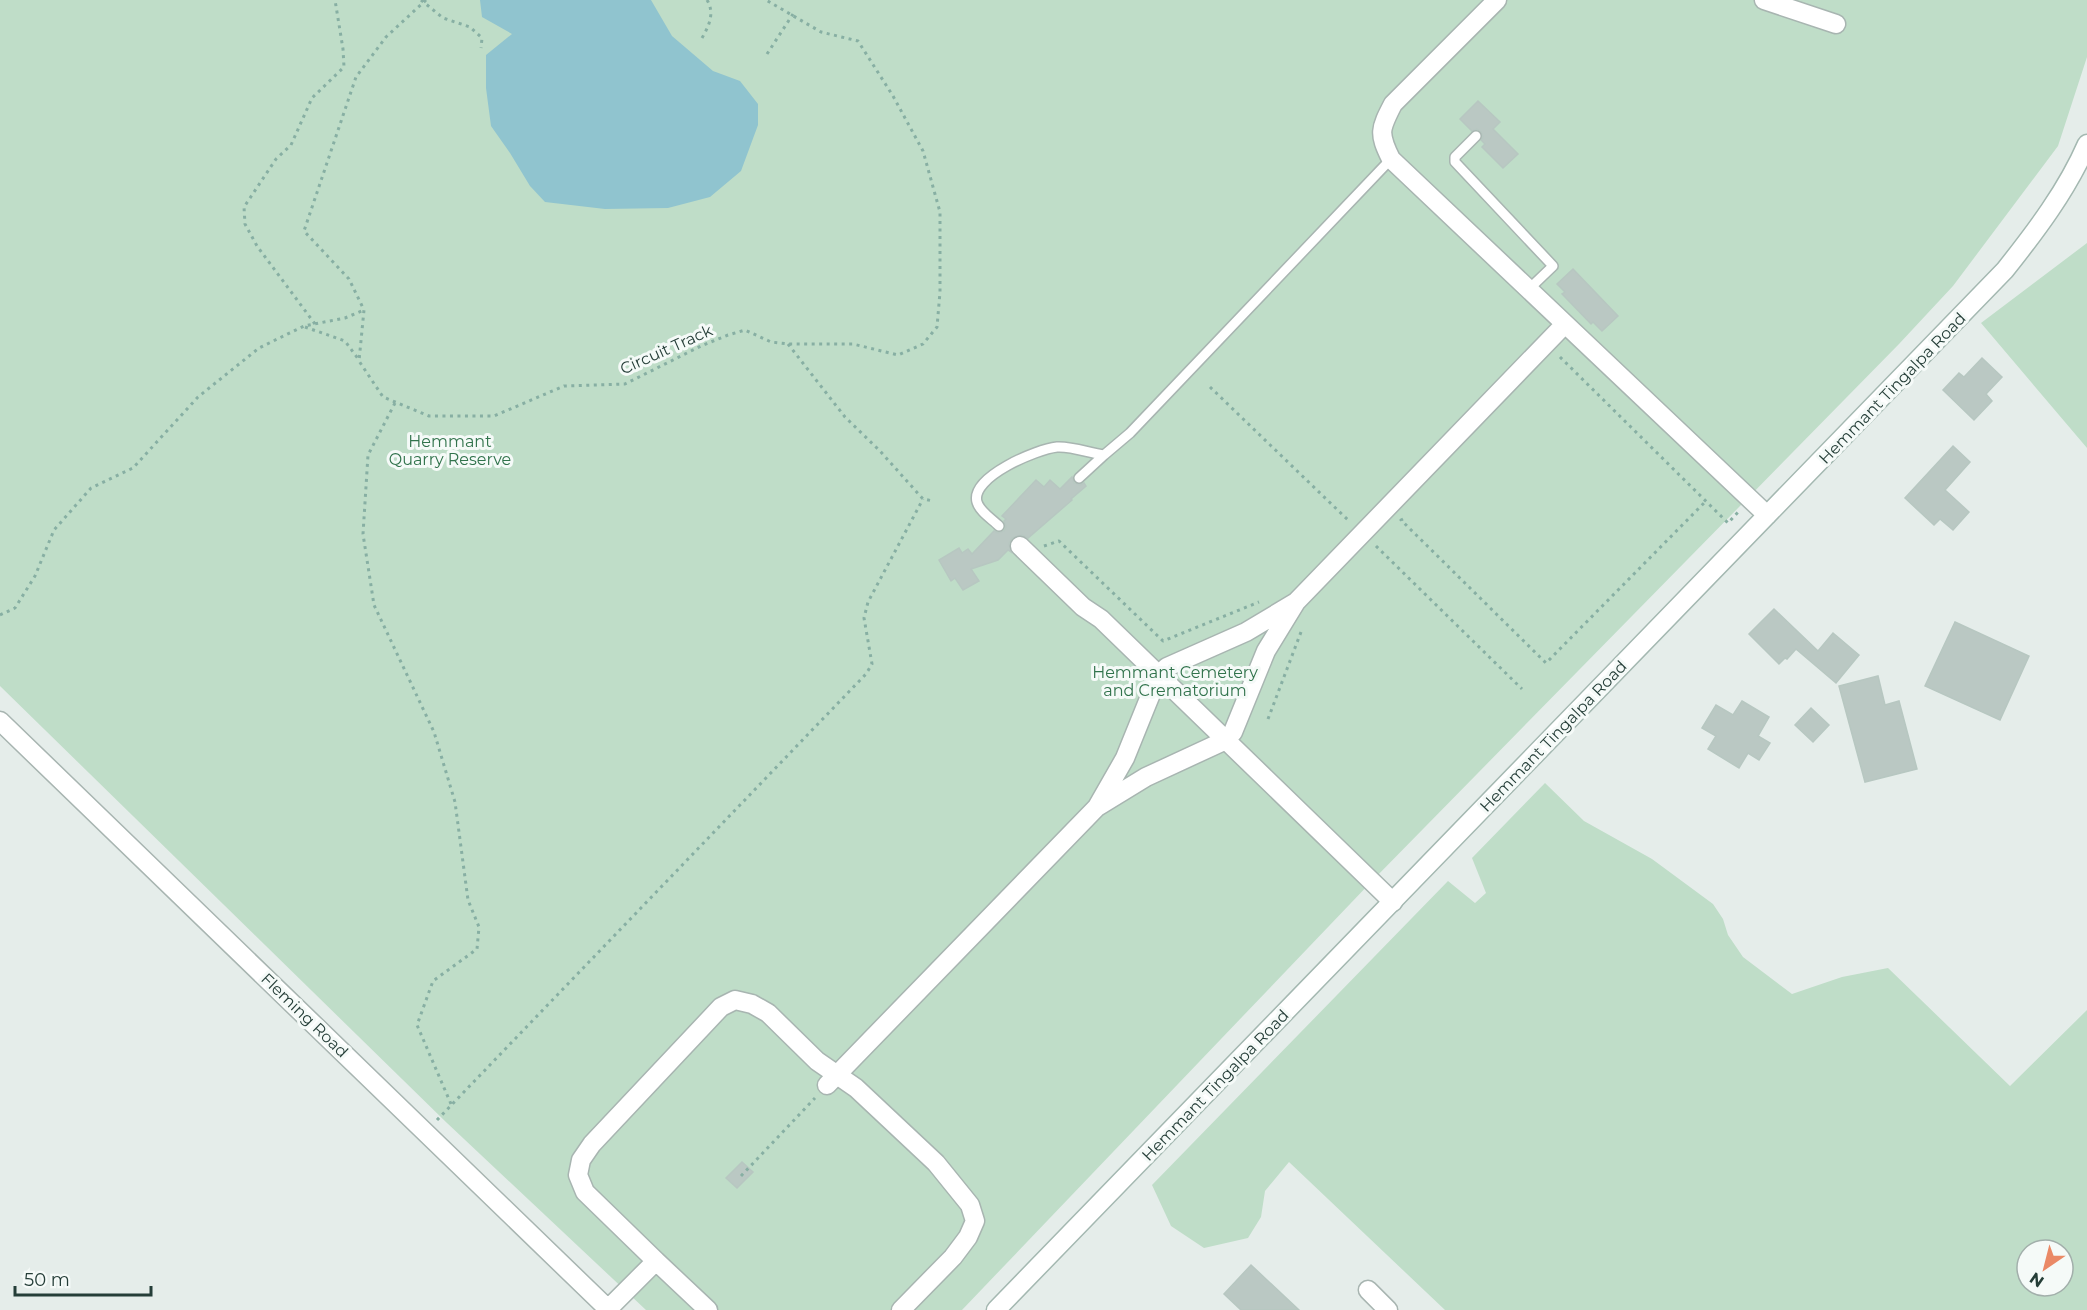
<svg xmlns="http://www.w3.org/2000/svg" width="2087" height="1310" font-family="Montserrat,sans-serif">
  <rect width="100%" height="100%" fill="#e5edea"/>
  <!-- green -->
  <path fill="#bfddc8" fill-rule="evenodd" d="M0,0H2087V57L2058,146L1953,286L1899,344L1372,881L962,1310H646L447,1123L0,686Z
    M2087,243V448L1981,323Z
    M1545,783L1584,821L1652,859L1713,904L1723,919L1728,935L1743,957L1792,994L1842,977L1888,968L2010,1086L2087,1010V1310H1445L1289,1162L1265,1191L1261,1217L1248,1238L1204,1248L1171,1226L1152,1185L1448,881L1475,903L1486,893L1472,858ZM2027,1250H2063V1286H2027Z"/>
  <!-- water -->
  <path fill="#90c4cf" d="M480,0H651L672,36L713,71L740,81L758,104V125L741,171L710,197L668,208L605,209L545,202L530,186L510,153L491,126L486,88V55L512,34L482,17Z"/>
  <!-- building -->
  <path fill="#bac8c3" stroke="#b7c7c1" stroke-width="1.5" d="M1478,101L1500,122L1493,129L1518,154L1503,168L1482,147L1485,144L1481,140L1483,137L1481,132L1477,129L1472,131L1460,119Z
    M1573,269L1618,316L1602,331L1593,322L1591,324L1562,294L1565,292L1557,284Z
    M1982,358L2002,377L1986,394L1992,401L1974,420L1943,390L1959,373L1964,377Z
    M1953,446L1970,462L1945,490L1969,512L1953,530L1940,519L1934,525L1905,498Z
    M1072,477L1074,483L1080,485L1084,483L1086,486L1071,499L1072,500L1028,538L1022,535L1012,538L1009,544L1011,552L1008,550L998,560L971,569L979,581L963,590L955,578L951,581L939,560L959,548L962,553L968,549L972,554L994,531L998,533L1004,531L1006,527L1004,521L1006,519L1002,516L1036,480L1044,487L1050,480L1060,489Z
    M1774,609L1818,651L1833,633L1859,655L1836,683L1796,649L1787,659L1785,658L1779,664L1749,634Z
    M1955,622L2029,656L2000,720L1925,686Z
    M1878,676L1885,705L1899,701L1917,769L1865,782L1839,686Z
    M1742,701L1769,717L1758,736L1770,743L1759,760L1748,753L1739,768L1708,749L1716,736L1702,728L1716,705L1733,715Z
    M1811,708L1829,725L1813,742L1795,725Z
    M742,1162L753,1172L737,1188L726,1178Z
    M1251,1265L1299,1310H1241L1224,1294Z"/>
  <g fill="none" stroke-linecap="round" stroke-linejoin="round">
    <!-- lane casing -->
    <g stroke="#a8b5b1" stroke-width="12">
      <path id="lane" d="M1476,136L1455,157V162L1553,266L1528,290
        M1104,455L1130,433L1391,159
        M999,526C992,519 980,512 977,502C970,477 1037,449 1057,447C1072,446 1089,453 1104,455L1079,478"/>
    </g>
    <!-- street casing -->
    <g stroke="#a8b5b1" stroke-width="21">
      <path id="street" d="M1497,0L1393,104C1380,129 1378,133 1391,159L1767,515
        M1764,0L1836,24
        M1020,546L1083,607L1101,619L1393,902
        M1296,602L1565,324
        M0,721L609,1310
        M827,1085L1097,807L1146,777L1226,740L1233,732L1266,651L1296,602L1246,632L1167,667L1159,674L1125,758L1097,807
        M656,1261L585,1192L578,1175L581,1160L592,1144L721,1007L735,1000L752,1004L768,1013L817,1061L856,1088L936,1163L970,1205L975,1221L968,1237L953,1257L901,1310
        M1368,1290L1388,1310
        M608,1309L656,1261L708,1310"/>
    </g>
    <!-- secondary casing -->
    <g stroke="#a4b8b1" stroke-width="21">
      <path id="secondary" d="M996,1310L2005,270C2036,231 2067,190 2087,144"/>
    </g>
    <!-- path -->
    <path stroke="#87afa3" stroke-width="3" stroke-dasharray="3 4.5" stroke-linecap="butt" d="M421,0L443,18L470,27L482,38L481,48
      M426,0L386,37L356,77L304,231L349,279L364,310L359,361L383,397L429,416H494L564,386L625,384L701,346L728,335L745,330L771,342L788,344H853L898,355L923,344L937,327L940,292V212L923,151L893,96L858,41L821,32L766,0
      M702,38C709,26 715,13 707,0
      M767,54L793,14
      M315,324L257,246L245,224L244,207L276,159L291,145L312,98L344,67L343,49L335,0
      M305,327L345,341L359,360
      M788,344L845,417L880,451L923,499L933,501
      M1560,357L1728,523L1739,511
      M1210,387L1348,520
      M395,403L368,455L363,534L374,605L434,732L455,802L468,900L479,927L477,949L433,981L417,1025L451,1104
      M1403,519L1401,520L1546,663L1705,502
      M1044,546L1059,541L1163,641L1259,602
      M1376,546L1522,689
      M0,615L15,608L35,576L54,530L91,488L133,468L198,397L259,348L304,326L345,318L364,310
      M1268,719L1301,632
      M437,1120L866,674L872,664L864,618L868,602L923,499
      M741,1176L815,1098"/>
    <!-- lane -->
    <use href="#lane" stroke="#fff" stroke-width="9"/>
    <!-- street -->
    <use href="#street" stroke="#fff" stroke-width="18"/>
    <!-- secondary -->
    <use href="#secondary" stroke="#fff" stroke-width="18"/>
  </g>
  <g text-anchor="middle" stroke-width="6" stroke-linejoin="round" paint-order="stroke">
    <!-- street labels -->
    <g font-size="16" fill="#253e38" stroke="#f5faf8">
      <text transform="translate(666 349) rotate(-24)" y="6">Circuit Track</text>
      <text transform="translate(1892 388) rotate(-46)" y="6">Hemmant Tingalpa Road</text>
      <text transform="translate(1553 736) rotate(-46)" y="6">Hemmant Tingalpa Road</text>
      <text transform="translate(305 1015) rotate(44)" y="6">Fleming Road</text>
      <text transform="translate(1215 1085) rotate(-46)" y="6">Hemmant Tingalpa Road</text>
    </g>
    <!-- park labels -->
    <g font-size="16" fill="#31734c" stroke="#f5faf8">
      <text x="450" y="447">Hemmant<tspan x="450" dy="18">Quarry Reserve</tspan></text>
      <text x="1175" y="678">Hemmant Cemetery<tspan x="1175" dy="18">and Crematorium</tspan></text>
    </g>
  </g>
  <!-- north arrow -->
  <g transform="translate(2045 1268) rotate(215)"><circle r="28" fill="#f5faf8" stroke="#a2afab" stroke-width="1.5"/>
  <path d="M0-4.5L10 22L0 15L-10 22Z" fill="#ea8966"/>
  <text y="-9" font-size="16" font-weight="bold" text-anchor="middle" fill="#253e38">N</text>
  </g>
  <!-- scale -->
  <path d="M15 1286v9h136v-9" fill="none" stroke="#253e38" stroke-width="3"/>
  <text x="24" y="1286" font-size="18" fill="#253e38" stroke="#f5faf8" stroke-width="4.5" paint-order="stroke">50 m</text>
</svg>
